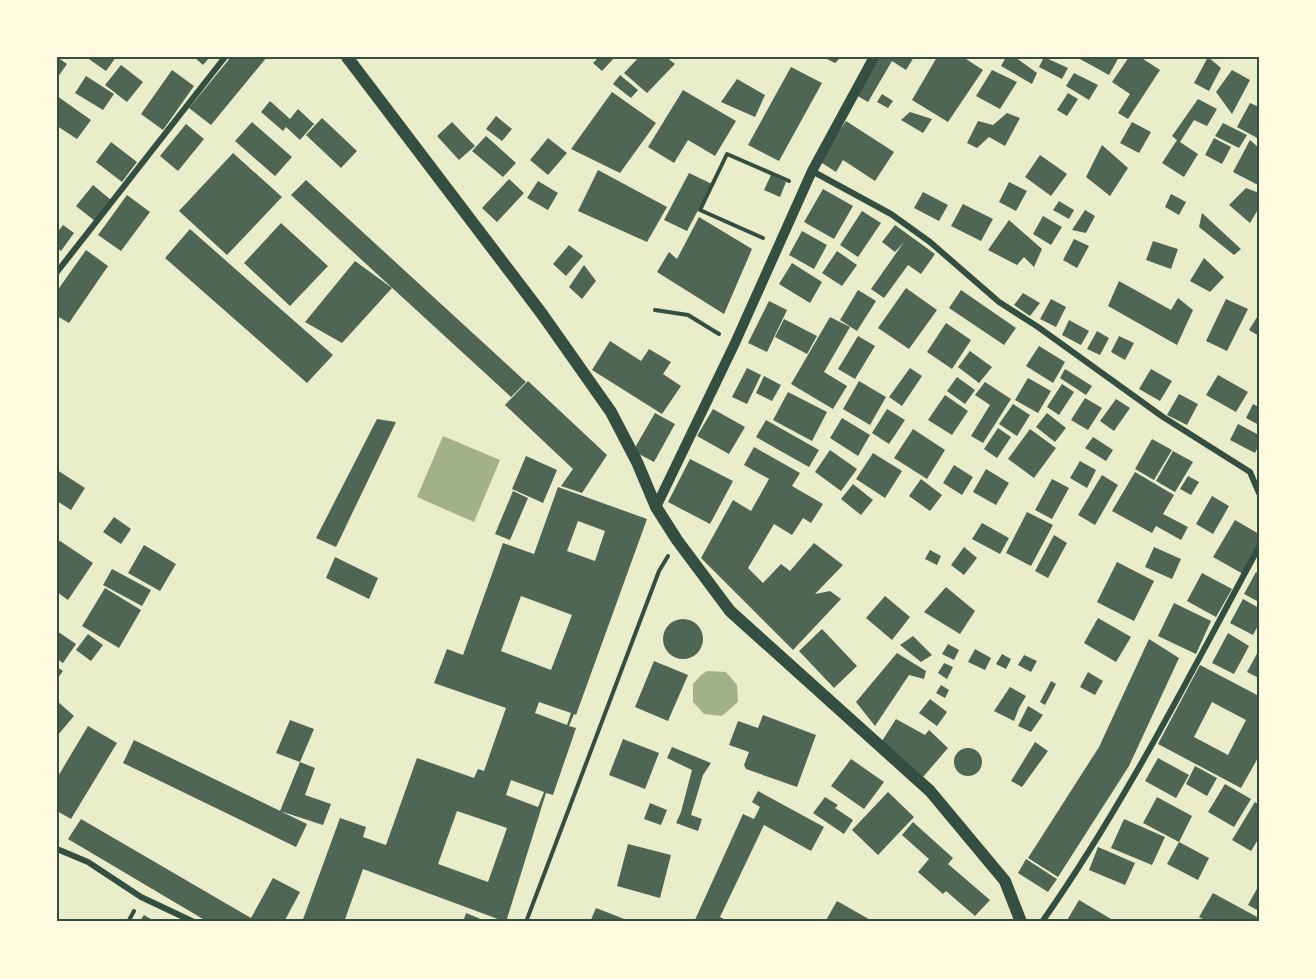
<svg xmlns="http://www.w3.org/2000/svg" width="1316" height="979" font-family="Helvetica,sans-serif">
  <rect width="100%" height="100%" fill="#e9edc9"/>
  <!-- water -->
  <path fill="#a3b18a" d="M443,436L500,460L474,522L417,497Z
    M707,671L726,672L737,685L738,702L722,716L704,714L693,702V684L701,675Z"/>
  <!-- building -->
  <path fill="#4f6655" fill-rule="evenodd" d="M57,57L67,64L57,78Z
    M86,57H116L106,71Z
    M194,57H210L203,65Z
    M231,57H267L211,125L189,108Z
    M599,57H615L602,71L593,63Z
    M639,57H666L675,64L647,93L624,73Z
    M823,57H841L835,63Z
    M878,57H914L906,70L892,61L868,102L856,95Z
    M937,57H963L983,70L948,122L912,100Z
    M1006,57H1015L1037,73L1032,84L1001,66Z
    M1044,57L1068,68L1062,79L1039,67Z
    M1081,57H1119L1109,75L1080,59Z
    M1129,57H1140L1160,70L1128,119L1118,113L1130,94L1112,82Z
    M1208,57L1221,68L1209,91L1194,83Z
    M121,65L143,82L127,102L105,85Z
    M791,67L822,83L779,161L748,145Z
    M172,70L194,86L163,130L141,114Z
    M992,70L1017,82L1000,109L976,96Z
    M1232,70L1250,80L1232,114L1216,92Z
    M1074,73L1098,85L1089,100L1066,86Z
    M620,75L638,90L631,98L613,84Z
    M86,76L114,94L103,110L75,93Z
    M737,79L765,95L755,117L721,102Z
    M683,90L736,121L715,156L688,140L674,163L648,147Z
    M612,92L656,123L620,173L571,149Z
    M1068,93L1078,99L1067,116L1057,110Z
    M882,94L893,101L888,108L877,102Z
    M57,96L91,120L77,139L57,126Z
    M1198,99L1217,109L1207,126L1194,120L1180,142L1198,154L1184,177L1162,163L1177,140L1172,136Z
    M270,101L290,119L298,109L314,124L300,140L286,127L283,131L261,112Z
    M1250,103L1259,107V139L1237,127Z
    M910,112L932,119L923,133L901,120Z
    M1007,113L1020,118L1005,146L989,137L977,148L967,143L978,121L993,125Z
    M496,116L512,129L502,141L486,129Z
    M322,118L357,151L341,168L306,135Z
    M846,121L894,152L875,181L843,160L836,172L819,161Z
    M252,122L292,157L275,176L235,141Z
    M452,122L475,146L459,160L437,136Z
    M1132,122L1151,132L1139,153L1120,143Z
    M1223,123L1247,135L1239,148L1215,136Z
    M186,124L204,139L178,171L160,156Z
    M486,136L516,163L503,177L472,151Z
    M548,138L567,153L548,175L530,160Z
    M1214,138L1231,147L1222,164L1205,155Z
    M1250,140L1259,148L1258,185L1233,172Z
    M111,142L137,162L122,182L96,162Z
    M1102,145L1128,168L1110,196L1086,177Z
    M233,153L282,197L227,255L179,211Z
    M1040,155L1067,174L1051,196L1025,177Z
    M598,170L667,207L647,242L578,211Z
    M689,173L712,184L687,231L664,220Z
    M771,175L786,182L780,197L764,190Z
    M509,179L524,193L497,222L482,208Z
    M306,180L526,382L511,397L291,195Z
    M538,181L558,193L548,210L527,198Z
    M1009,182L1027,191L1016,211L999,202Z
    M93,185L111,200L95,221L76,206Z
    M1246,188L1259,193V208L1250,223L1229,205Z
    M823,189L853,206L834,239L804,222Z
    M923,192L948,205L939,221L914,208Z
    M1171,194L1186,202L1179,215L1165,207Z
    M127,195L150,212L121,251L98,235Z
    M1059,201L1074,210L1069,219L1053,210Z
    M963,204L993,219L981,241L951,226Z
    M1085,210L1095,216L1086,233L1072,230Z
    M862,211L881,223L858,257L840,245Z
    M1202,213L1241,249L1234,255L1199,227Z
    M1043,216L1062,227L1051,245L1033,234Z
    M699,217L752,249L724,314L657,272L669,252L677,259Z
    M1009,220L1042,249L1034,267L1024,257L1017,265L988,250Z
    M281,223L328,266L290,306L244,263Z
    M63,225L74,233L61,251L57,248V233Z
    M895,225L935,254L921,274L908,265L884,298L871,289L904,242L895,252L882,242Z
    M190,229L333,355L307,383L165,258Z
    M802,231L827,245L814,269L789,255Z
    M1074,239L1089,246L1077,268L1063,260Z
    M1153,241L1178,249L1171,269L1146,260Z
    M569,245L583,256L566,276L553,264Z
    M86,250L108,266L69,323L57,316V291Z
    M837,251L857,265L842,286L822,273Z
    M1204,258L1224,277L1210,292L1190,281Z
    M355,261L392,288L342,343L305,322Z
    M792,263L822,282L810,303L779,284Z
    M584,265L596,281L582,299L569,287Z
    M1119,281L1171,310L1178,298L1193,310L1177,345L1108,306Z
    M906,288L937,310L909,349L878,328Z
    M858,290L876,301L857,331L840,320Z
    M961,290L1016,328L1004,345L949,308Z
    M1023,293L1040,303L1030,316L1014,305Z
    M1051,299L1066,307L1056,327L1040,319Z
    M1226,299L1248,309L1227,351L1206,341Z
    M769,301L787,310L767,352L748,343Z
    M830,317L850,327L824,372L847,386L833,409L791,384Z
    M1257,317L1259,319V336L1249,330Z
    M784,319L817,336L807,354L775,337Z
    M1069,320L1089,331L1081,345L1062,335Z
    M946,323L971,340L952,369L927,352Z
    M1097,331L1109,338L1100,355L1087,349Z
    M858,336L875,346L855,379L838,369Z
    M1119,336L1134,343L1125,360L1111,352Z
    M610,341L641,361L649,349L671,362L663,374L681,386L662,414L592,370Z
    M1039,346L1065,362L1053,383L1026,366Z
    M970,351L992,367L979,383L958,367Z
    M747,368L761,375L747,404L732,397Z
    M910,368L922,376L902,406L889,397Z
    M1065,369L1092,386L1086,395L1060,378Z
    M1151,369L1172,381L1160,401L1139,389Z
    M1218,375L1248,392L1236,412L1206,395Z
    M764,376L781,385L772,401L756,393Z
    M957,377L975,390L965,404L947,391Z
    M1028,378L1051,391L1038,413L1015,400Z
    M528,381L607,455L582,493L561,486L573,469L505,405Z
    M859,381L886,397L870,425L843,409Z
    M985,382L1011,399L983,443L971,436L990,405L975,395Z
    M1062,384L1074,392L1059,415L1047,407Z
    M788,392L827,412L812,441L773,420Z
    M1179,394L1198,404L1187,425L1167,415Z
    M945,395L968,411L952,435L928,420Z
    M1085,398L1102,408L1088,430L1071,420Z
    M1116,399L1130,408L1114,431L1100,421Z
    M1013,404L1030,415L1017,436L999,424Z
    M1253,404L1259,407V425L1246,418Z
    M713,409L745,427L729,454L697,436Z
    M887,409L905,420L889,444L872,433Z
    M655,413L675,424L654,462L633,451Z
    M1047,413L1066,428L1055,442L1036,427Z
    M842,418L870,435L858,456L830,438Z
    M377,419L396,422L336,547L316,538Z
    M766,420L819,450L809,467L756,437Z
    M1238,424L1259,435V445L1255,453L1230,440Z
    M998,428L1011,437L997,458L984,449Z
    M913,429L945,450L927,479L894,458Z
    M1030,429L1056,448L1034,478L1008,459Z
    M1093,437L1113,450L1106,461L1085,448Z
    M1152,439L1172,450L1154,480L1135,469Z
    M754,447L800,473L792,486L823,504L811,523L803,518L792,535L774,524L748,568L763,583L781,564L790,571L814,543L843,565L815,594L830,591L841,599L793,650L701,558L733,500L751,511L769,479L744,465Z
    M830,450L857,469L841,491L815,472Z
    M1173,451L1193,462L1175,492L1156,481Z
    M873,453L902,471L885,498L856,479Z
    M526,456L557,470L543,503L512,489Z
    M690,459L733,481L710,524L668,502Z
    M1080,461L1096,470L1087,488L1070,478Z
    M954,465L973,477L962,495L943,483Z
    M986,469L1009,483L996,505L973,492Z
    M57,470L85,488L71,510L57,501Z
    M1135,472L1174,495L1163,514L1188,527L1181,540L1156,526L1152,533L1112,511Z
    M1102,475L1118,485L1095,525L1078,515Z
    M1188,476L1199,482L1191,495L1180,489Z
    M921,479L942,495L930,511L909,496Z
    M1052,479L1069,488L1052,519L1035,510Z
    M853,484L873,500L861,515L841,499Z
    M558,487L647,519L576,715L574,714L569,726L576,728L553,795L546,793L506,922L363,869L344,922H302L340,818L366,827L363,837L386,845L417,758L474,778L478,769L484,771L506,708L434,683L447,649L463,655L503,543L534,554ZM578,521L605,531L595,561L567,551ZM521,596L572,615L551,670L501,651ZM539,702L571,713L567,725L535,713ZM511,780L544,792L538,807L506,795ZM457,811L507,828L488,882L438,864Z
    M513,491L528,498L510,540L495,534Z
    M1212,496L1229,506L1213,534L1196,524Z
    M1027,512L1053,525L1031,566L1006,553Z
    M114,517L131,529L121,544L103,532Z
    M1235,520L1259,534V546L1243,574L1213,557Z
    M982,523L1009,538L1000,554L972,539Z
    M1054,535L1067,543L1048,578L1035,571Z
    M57,539L93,563L68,600L57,592Z
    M144,545L176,564L160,591L128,573Z
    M964,547L977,558L964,575L951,565Z
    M1154,547L1181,559L1172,579L1145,567Z
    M930,550L941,556L937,565L925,559Z
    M335,557L378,578L369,599L326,578Z
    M1117,562L1154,581L1134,621L1097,602Z
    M112,569L151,590L142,606L103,585Z
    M1256,572L1259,574V602L1244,594Z
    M1202,573L1232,589L1216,617L1187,601Z
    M946,587L975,611L960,634L924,612Z
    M105,588L141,610L119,648L82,626Z
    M885,596L910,617L892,640L866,618Z
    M1243,599L1259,608V624L1253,635L1230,623Z
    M1174,603L1211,621L1196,654L1158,636Z
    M1098,618L1131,637L1116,662L1084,643Z
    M663 639a20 20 0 1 1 40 0a20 20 0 1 1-40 0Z
    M822,629L857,666L834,688L799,651Z
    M57,631L76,644L63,663L57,659Z
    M1228,633L1249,646L1234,674L1212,663Z
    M88,634L103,645L91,661L76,650Z
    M913,636L932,655L921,662L900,645Z
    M1149,639L1179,658L1129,766L1058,877L1028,858L1099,747Z
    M948,644L959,650L954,660L942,654Z
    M975,649L991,658L985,670L968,662Z
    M1259,650V678L1247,672Z
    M897,653L926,671L924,679L909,675L875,726L856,702Z
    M1002,654L1011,659L1006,669L996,664Z
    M1024,655L1037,661L1031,672L1018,665Z
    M654,661L688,675L668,721L635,707Z
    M944,663L953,667L947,679L938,673Z
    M1200,665L1259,696V756L1241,788L1158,744ZM1212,702L1246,720L1228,755L1194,737Z
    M57,667L63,671L57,679Z
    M1088,672L1103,681L1095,695L1080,687Z
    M1051,681L1056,684L1045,705L1040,702Z
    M941,685L949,690L945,698L936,693Z
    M1010,687L1026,696L1019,708L1014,721L994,711Z
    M930,699L947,712L937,726L919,713Z
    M57,701L74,716L57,736Z
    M1028,706L1043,715L1031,732L1018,726Z
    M763,715L816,735L797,787L746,769L744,765L749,752L729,745L738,721L758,728Z
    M896,719L925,735L929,730L948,748L923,777L882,741Z
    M290,720L314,729L300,762L315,768L305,795L331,804L323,825L280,811L300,762L276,753Z
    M88,726L117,743L71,819L57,811V778Z
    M623,739L659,753L645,789L609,775Z
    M134,740L307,824L296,847L123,763Z
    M1035,742L1048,751L1022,787L1011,781Z
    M672,747L711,763L703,775L691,815L702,819L698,831L676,823L681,812L692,770L667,758Z
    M954 762a14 14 0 1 1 28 0a14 14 0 1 1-28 0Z
    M1158,758L1189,775L1176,798L1145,781Z
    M851,759L884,782L864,809L831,786Z
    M1195,766L1217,778L1207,796L1186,784Z
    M1225,784L1251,799L1234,827L1208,812Z
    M758,791L824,827L811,851L764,825L720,917L729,922H694L743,814L754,819L760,807L752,802Z
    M888,792L914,817L878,855L852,830Z
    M825,797L838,805L835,808L853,820L844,834L813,813Z
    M1157,797L1192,816L1179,842L1209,858L1198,880L1167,864L1179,842L1143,823Z
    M1255,802L1259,805V838L1251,851L1232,840Z
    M650,803L667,810L661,825L644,819Z
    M81,819L251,918L273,878L300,892L284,922H208L68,839Z
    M1124,819L1165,837L1152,865L1111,848Z
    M913,822L953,858L948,864L990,900L975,916L946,891L943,894L918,872L929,859L902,835Z
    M628,844L671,855L660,898L617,886Z
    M1098,847L1135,863L1125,885L1089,870Z
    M1026,859L1057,879L1048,892L1018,873Z
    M1259,885V911L1248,905Z
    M1213,893L1259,918V922H1208L1199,917Z
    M1079,900L1116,922H1066Z
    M837,901L874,922H825Z
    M596,908L632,922H590Z
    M466,913L488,922H463Z
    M144,915L156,922H139Z"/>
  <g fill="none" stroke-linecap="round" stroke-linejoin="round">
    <!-- path -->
    <path stroke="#344e41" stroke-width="4" d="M763,238L700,210L727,154L789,181
      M655,310L688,315L719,334
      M128,922L134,911
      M526,922L659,571L668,556"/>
    <!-- minor -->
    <path stroke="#344e41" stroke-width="6" d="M812,171L891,214L930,242L999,302L1038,327L1163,417L1250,472L1259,493
      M57,272L225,57
      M57,849L88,862L141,897L194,922
      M1042,922C1125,804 1190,674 1259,547"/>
    <!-- tertiary -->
    <path stroke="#344e41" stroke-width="10" d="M656,507L735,343L812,171L874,57"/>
    <!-- secondary -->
    <path stroke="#344e41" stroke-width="12" d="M347,57L542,314L611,412L637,462L656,507L677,540L730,611L930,791L1005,881L1021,922"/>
  </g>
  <!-- border -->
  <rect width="1316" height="979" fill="none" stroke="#fefae0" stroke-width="117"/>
  <rect x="58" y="58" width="1200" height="862" fill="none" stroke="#344e41" stroke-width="2"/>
</svg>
